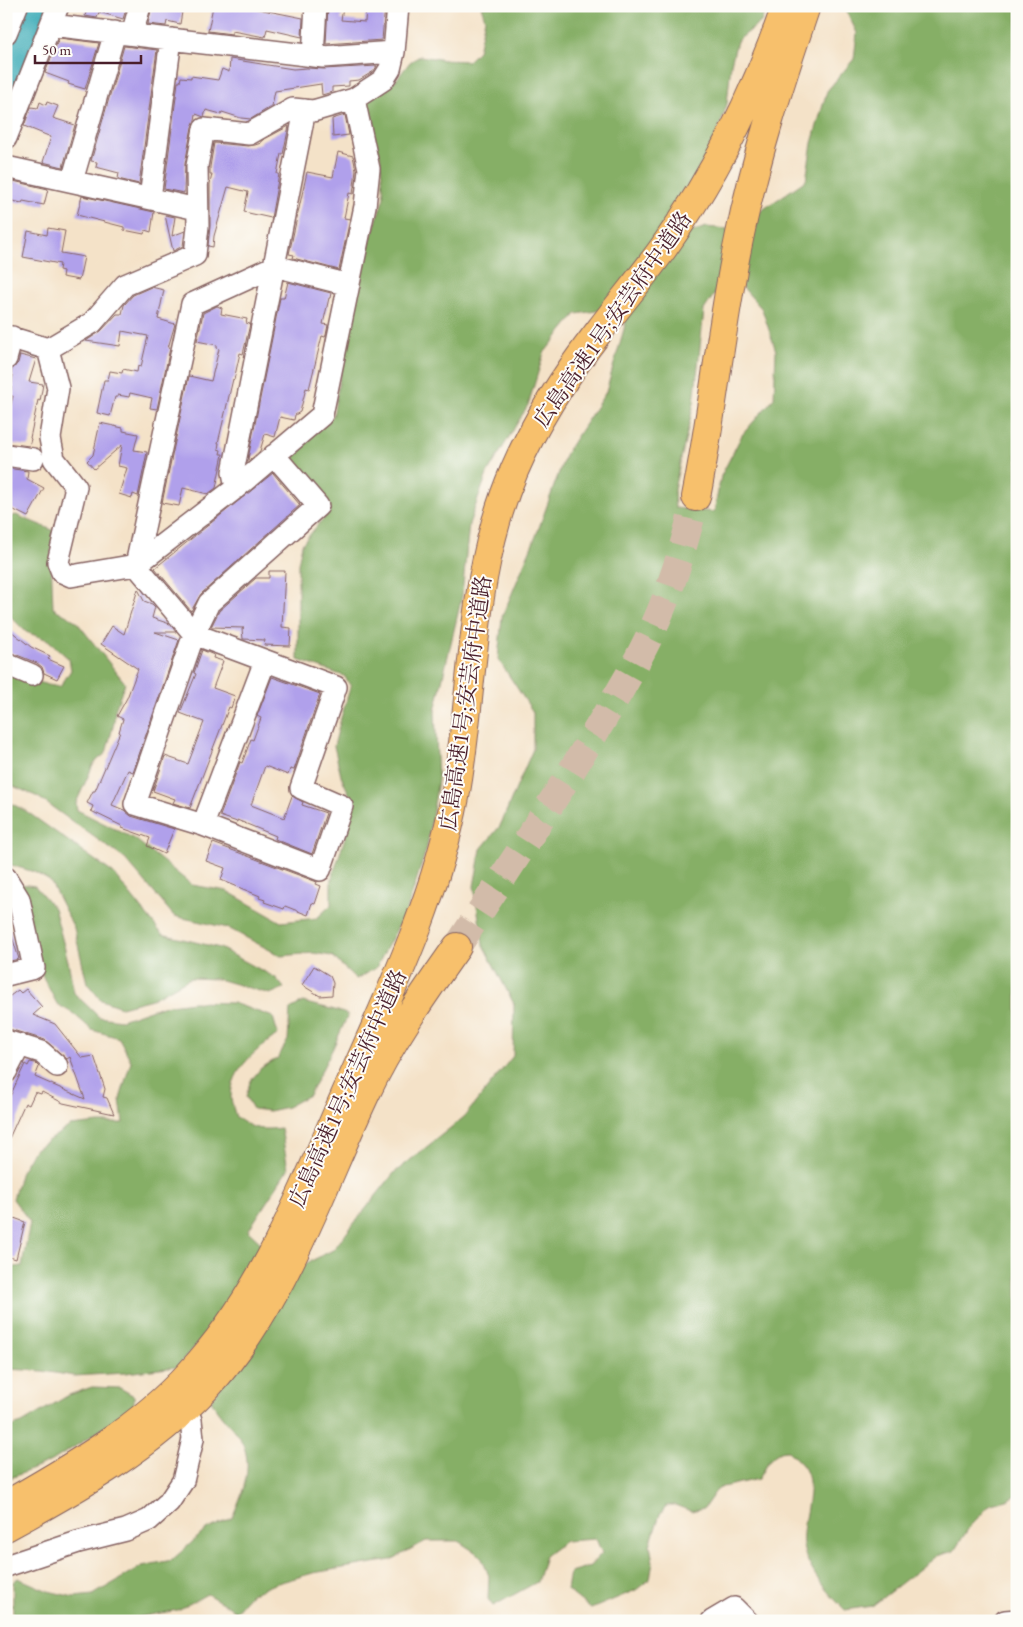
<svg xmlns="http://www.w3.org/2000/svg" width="1023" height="1627" font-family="'EB Garamond','Noto Serif JP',serif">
  <rect width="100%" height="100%" fill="#fdfcf7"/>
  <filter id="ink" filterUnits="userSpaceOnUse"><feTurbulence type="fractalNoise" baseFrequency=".02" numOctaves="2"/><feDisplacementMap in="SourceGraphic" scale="10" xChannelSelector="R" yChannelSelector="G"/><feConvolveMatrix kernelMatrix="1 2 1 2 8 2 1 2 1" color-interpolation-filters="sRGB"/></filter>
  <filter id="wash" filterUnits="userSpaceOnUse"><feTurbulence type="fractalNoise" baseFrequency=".0096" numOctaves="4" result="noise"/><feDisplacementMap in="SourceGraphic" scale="20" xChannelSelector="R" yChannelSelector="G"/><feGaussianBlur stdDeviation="1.12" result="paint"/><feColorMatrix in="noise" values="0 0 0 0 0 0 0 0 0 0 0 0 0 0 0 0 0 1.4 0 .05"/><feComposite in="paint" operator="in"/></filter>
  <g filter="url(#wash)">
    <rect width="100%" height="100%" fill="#f4e2c8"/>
    <!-- forest -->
    <path fill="#86af66" stroke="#686748" d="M481,6H767L761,22L737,41L731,64L727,104L715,140L688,188L610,309L576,314L544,353L528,405L487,474L469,524L462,596L435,711L438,780L427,847L407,910L376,968L356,979L332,956L313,953L281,956L228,928L174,916L125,859L38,797L6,783V671L48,685L60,687L71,670L69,659L48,640L26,632L8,614L6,610V518L16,515L55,531L51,553L53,608L76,621L125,683L115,710L114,723L106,753L94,763L76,803L77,810L135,839L192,885L227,891L281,922L317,918L331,905V881L351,819V798L341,776L334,746L341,718L351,685L344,676L298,660V564L302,544L326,515L325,502L293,457L294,449L333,416L350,318L370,241L384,197L380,156L365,109L367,100L396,80L410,62L420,56L445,60L468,61L478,51L485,19Z
      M844,6H1017V1495L1007,1500L991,1504L970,1526L954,1551L936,1556L872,1606L845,1610C829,1594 813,1577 805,1554C796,1530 817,1492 806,1471C803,1464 794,1457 788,1451C771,1451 766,1466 758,1479L718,1488L704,1508L691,1511L675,1505L666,1506L660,1514L650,1545L653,1562L650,1579L636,1590L591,1609L567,1590L570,1572L590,1566L602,1553L596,1539L565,1541L545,1556L537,1582L493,1606L488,1599L489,1576L481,1556L458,1541H426L391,1560L313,1573L274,1584L251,1594L236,1611L207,1594L178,1610L139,1617L131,1621H13V1582L18,1578L48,1591L74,1597L93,1595L142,1566L172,1560L206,1530L232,1518C243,1492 256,1463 239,1437C229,1423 219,1416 211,1400L301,1266L333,1250L394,1173L464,1117L513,1056L514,1004L483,945L474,886L481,849L500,826L533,749V712L498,659L502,617L536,536L566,453L606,392L624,329L628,306L681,236L706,227L728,229L723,281L704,310L694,403L674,489L675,508L714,512L721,476L742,435L774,398L776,351L762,309L739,283L752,217L806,180L812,143L827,91L854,59L857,33Z
      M6,801L26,811L113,873L162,934L220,948L276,978L284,988L270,994L218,979L190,978L152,999L121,1007L101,1000L87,983L74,928L50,881L34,872L11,865L6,860Z
      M20,884L35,886L54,908L68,961L74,993L99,1017L121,1020L162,1006L193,1002L233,1003L273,1017L278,1034C257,1050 231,1068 231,1098C232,1104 234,1111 236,1117C254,1130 260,1130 281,1128L288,1169L248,1231L264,1246L217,1322L177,1367L125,1373L74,1376L43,1371L6,1369V1268L22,1266L30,1222L13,1199L21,1171L34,1150L70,1126L99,1123H123L120,1099L131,1061L119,1038L92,1030L74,1014L57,1004L43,977L26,913Z
      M303,1002C318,1007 334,1008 348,1015L333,1048L309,1095L287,1107L269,1111L253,1109L246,1097L250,1082L261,1068L278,1058L288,1040L290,1009Z
      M92,1387L120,1388L134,1396V1409L52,1461L6,1480V1428L22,1423L69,1395Z"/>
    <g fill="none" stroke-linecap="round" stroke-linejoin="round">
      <!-- river -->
      <path stroke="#3aabb7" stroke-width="25" d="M6,82L35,6"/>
    </g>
    <g id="blocks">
      <!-- building -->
      <path fill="#b0a0eb" d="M88,6H127L123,19L99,12L97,18L85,16Z
        M152,6H171V10L182,12L180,24L167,21L166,26L148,24Z
        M213,6H243L303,18L302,37L267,29L265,37L232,31V34L208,31Z
        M328,6L343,8L341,20L365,22L366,6H385L382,40L326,44Z
        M59,38L99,43L85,89L68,84L69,82L45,73Z
        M124,46L157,50L139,184L118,179L119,173L96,167L97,162L91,161Z
        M230,59L293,69L307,68L324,69L377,66L374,71L359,80L349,81V86L332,87V92L322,95L321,84L275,91L272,106L251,119L241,118L222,112L221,114L206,110L204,117L196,114L195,120L192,127L185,164L184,193L164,189L178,82H180L181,77L191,78V76L218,80L222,69L229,72Z
        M40,102L46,105L47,102L58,106L53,118L75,125L63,167L43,162L51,137L24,126L31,107L38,108Z
        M345,115L349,135L333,137L332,119Z
        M289,126L283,154H281L277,174H279L271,218L244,212L248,192L228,187L214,236L213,247L208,246L210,226V184L212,174H210V167L214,143L248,146L255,145L261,143V141Z
        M338,152L353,156L356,170L353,194L349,193L344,218L350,219L339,270L293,258L294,255L289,254L307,172L333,177Z
        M13,181L48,189L44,205L23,201L22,203L8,200Z
        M82,196L154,212L151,232L145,230L144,234L124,230V227L77,215Z
        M165,215L175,217L172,236L185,231L183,246L173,251Z
        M48,228L65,231L61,253L84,257L79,280L62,277L63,271L59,270L60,264L23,257L28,231L47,235Z
        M288,282L331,293L330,298H329L323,324L328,325L326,335L325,337L322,336L309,389L306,388L300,412L295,415L294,420L280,417L275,437L265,434L260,451L250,460L248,459L280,298H284Z
        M151,287L164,290L158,319L175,324L168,348H170L157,409L150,408L152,398L130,393L129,397L118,395V397H115L110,416L97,413L104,380H108L110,371L122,373L123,369L137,372L138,366L141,367L143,358L148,336L122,331L120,346L86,341L101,331L117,314H122L124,305L133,295Z
        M217,306L222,308L221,314L247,319L246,323L250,324L243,354L240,353L234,380L233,379L218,443H219L218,449L221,450L220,454H223L216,488L208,494L183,488L179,506L162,503L189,376L211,381L219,349L217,348V345L197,341L203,313Z
        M20,355L36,359L29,382L43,384L40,401L38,400L30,438L31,439L29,446L6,443V424L13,396H10L13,375H11L12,369L18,363Z
        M100,423L123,428V431L138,434L134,450L147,452L138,496L133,494L132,498L119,494L127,468L118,466L122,445L94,469L87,461L93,455Z
        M6,468L28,471L27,479L44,488L28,517L6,506Z
        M273,473L300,505L201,594L191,611L155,568Z
        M269,571H285L282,627L291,628L290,646L264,645L265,640L243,639L242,629L244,628L211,627L219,611L256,578H269Z
        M138,589L144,601L152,604L155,607L152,618L170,624L176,632H155L179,640L133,772L128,770L112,805L124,810L131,816L174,829L164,854L147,846L150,838L122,828V826L91,811L93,806L87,803L93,791H95L120,732H119L123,719L117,716L127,698L138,669L101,644L112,626L124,634Z
        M6,627L31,647L50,656L48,659L64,666L57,679L44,673L42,667L37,663L12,653L6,648Z
        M202,650L214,655L213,658L223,661L213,688L235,696L231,708L229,707L190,808L173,803L175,799L153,791L165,756L188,764L204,722L180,713L196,674L194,673Z
        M272,677L320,694L294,770L290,769L288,775L265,766L251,805L284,818L292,796L303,802L302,805L326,813L312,854L275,839L276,836L237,820V822L220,816L240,762L242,763L251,739L253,740L261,718L257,716Z
        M213,843L317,882L316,884L321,886L315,904L312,903L308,915L285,906L284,909L264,902L265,900L259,898L260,896L221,880L225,868L206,861Z
        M6,924H8L19,959L6,962Z
        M314,966L330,976L333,983L332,995L320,996L302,985Z
        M26,989L42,1007L33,1015L55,1024L82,1058L94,1056L105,1089L103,1097L107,1098L114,1114L63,1103L42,1092L41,1094L35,1092L29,1105L25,1103L6,1145V1105L25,1064L28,1066L30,1062L35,1063L39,1067L35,1077L85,1099L70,1057L67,1059L45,1040L6,1028V996H10L18,990L21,993Z
        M6,1215L25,1222L16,1259L6,1256Z"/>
    </g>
  </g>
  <g filter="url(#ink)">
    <use href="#blocks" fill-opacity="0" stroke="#866362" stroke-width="1"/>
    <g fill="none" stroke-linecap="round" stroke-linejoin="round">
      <!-- highway-tunnel -->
      <path stroke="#d2bba9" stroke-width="28" stroke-dasharray="28 14" stroke-linecap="butt" d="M457,947C500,881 544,816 585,749C612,704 641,659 661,610C676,573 687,535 696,497"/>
      <!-- minor casing -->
      <g stroke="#866362" stroke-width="24">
        <path id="minor" d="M51,25L323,57L394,52
          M6,33L17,6
          M132,34L140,6
          M313,56L316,6
          M6,138L58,6
          M6,167L197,209
          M72,181L115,32
          M150,198L171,39
          M6,336L48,349L58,388L50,438L54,459L76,487L58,562L62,572L71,576L136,565L236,488L322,415L365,206L369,169L354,99
          M48,349L92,323L125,285L195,255L198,226L197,166L204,129L249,134L293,109L313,111L354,99L383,80L390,69L394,52L398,6
          M6,359L12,337
          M6,455L33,459
          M274,455L318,506L209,603L194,634L135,804L203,825L320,870L342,806L301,788L336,687L194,634L136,565L192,304L275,266L349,285
          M236,488L233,472L305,110
          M6,664L32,675
          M203,825L265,661
          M6,878L19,899L34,968L6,975
          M6,1041L41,1052L57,1066
          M6,1072L20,1045
          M6,1566L78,1542L126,1530L149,1520L169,1502L183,1481L193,1439L191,1420
          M712,1621L734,1608L747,1621
          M1005,1621L1017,1620"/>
      </g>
      <!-- highway casing -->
      <g stroke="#866362" stroke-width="30">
        <path id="highway" d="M696,497C713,412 721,324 739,239C755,159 780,83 806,6
          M6,1505C72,1467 138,1430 190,1373C266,1292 305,1185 350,1084C391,991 436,898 455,797C475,689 469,575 514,471C536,420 566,374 600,330C621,302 644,275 664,247C718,171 756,93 786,6
          M6,1527C78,1488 151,1447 207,1387C284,1303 318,1195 365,1095C390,1042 423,995 457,947"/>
      </g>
      <!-- minor -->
      <use href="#minor" stroke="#fff" stroke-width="21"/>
      <!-- highway -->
      <use href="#highway" stroke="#f7c06c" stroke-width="28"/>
    </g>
  </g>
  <g text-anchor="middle" stroke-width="4" stroke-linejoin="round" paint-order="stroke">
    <!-- street labels -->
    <g font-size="22" fill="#4a1f2b" stroke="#fdfcf7">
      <text transform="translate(612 319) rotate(-55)" y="8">広島高速1号;安芸府中道路</text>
      <text transform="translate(465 703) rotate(-82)" y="8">広島高速1号;安芸府中道路</text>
      <text transform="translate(347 1088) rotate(-66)" y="8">広島高速1号;安芸府中道路</text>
    </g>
  </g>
  <!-- margin -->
  <rect width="1023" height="1627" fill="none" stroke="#fdfcf7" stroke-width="25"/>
  <!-- scale -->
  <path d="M35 55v8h106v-8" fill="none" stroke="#4a1f2b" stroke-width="2.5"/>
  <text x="42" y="55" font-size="15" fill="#4a1f2b" stroke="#fdfcf7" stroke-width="4" paint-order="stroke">50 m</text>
</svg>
